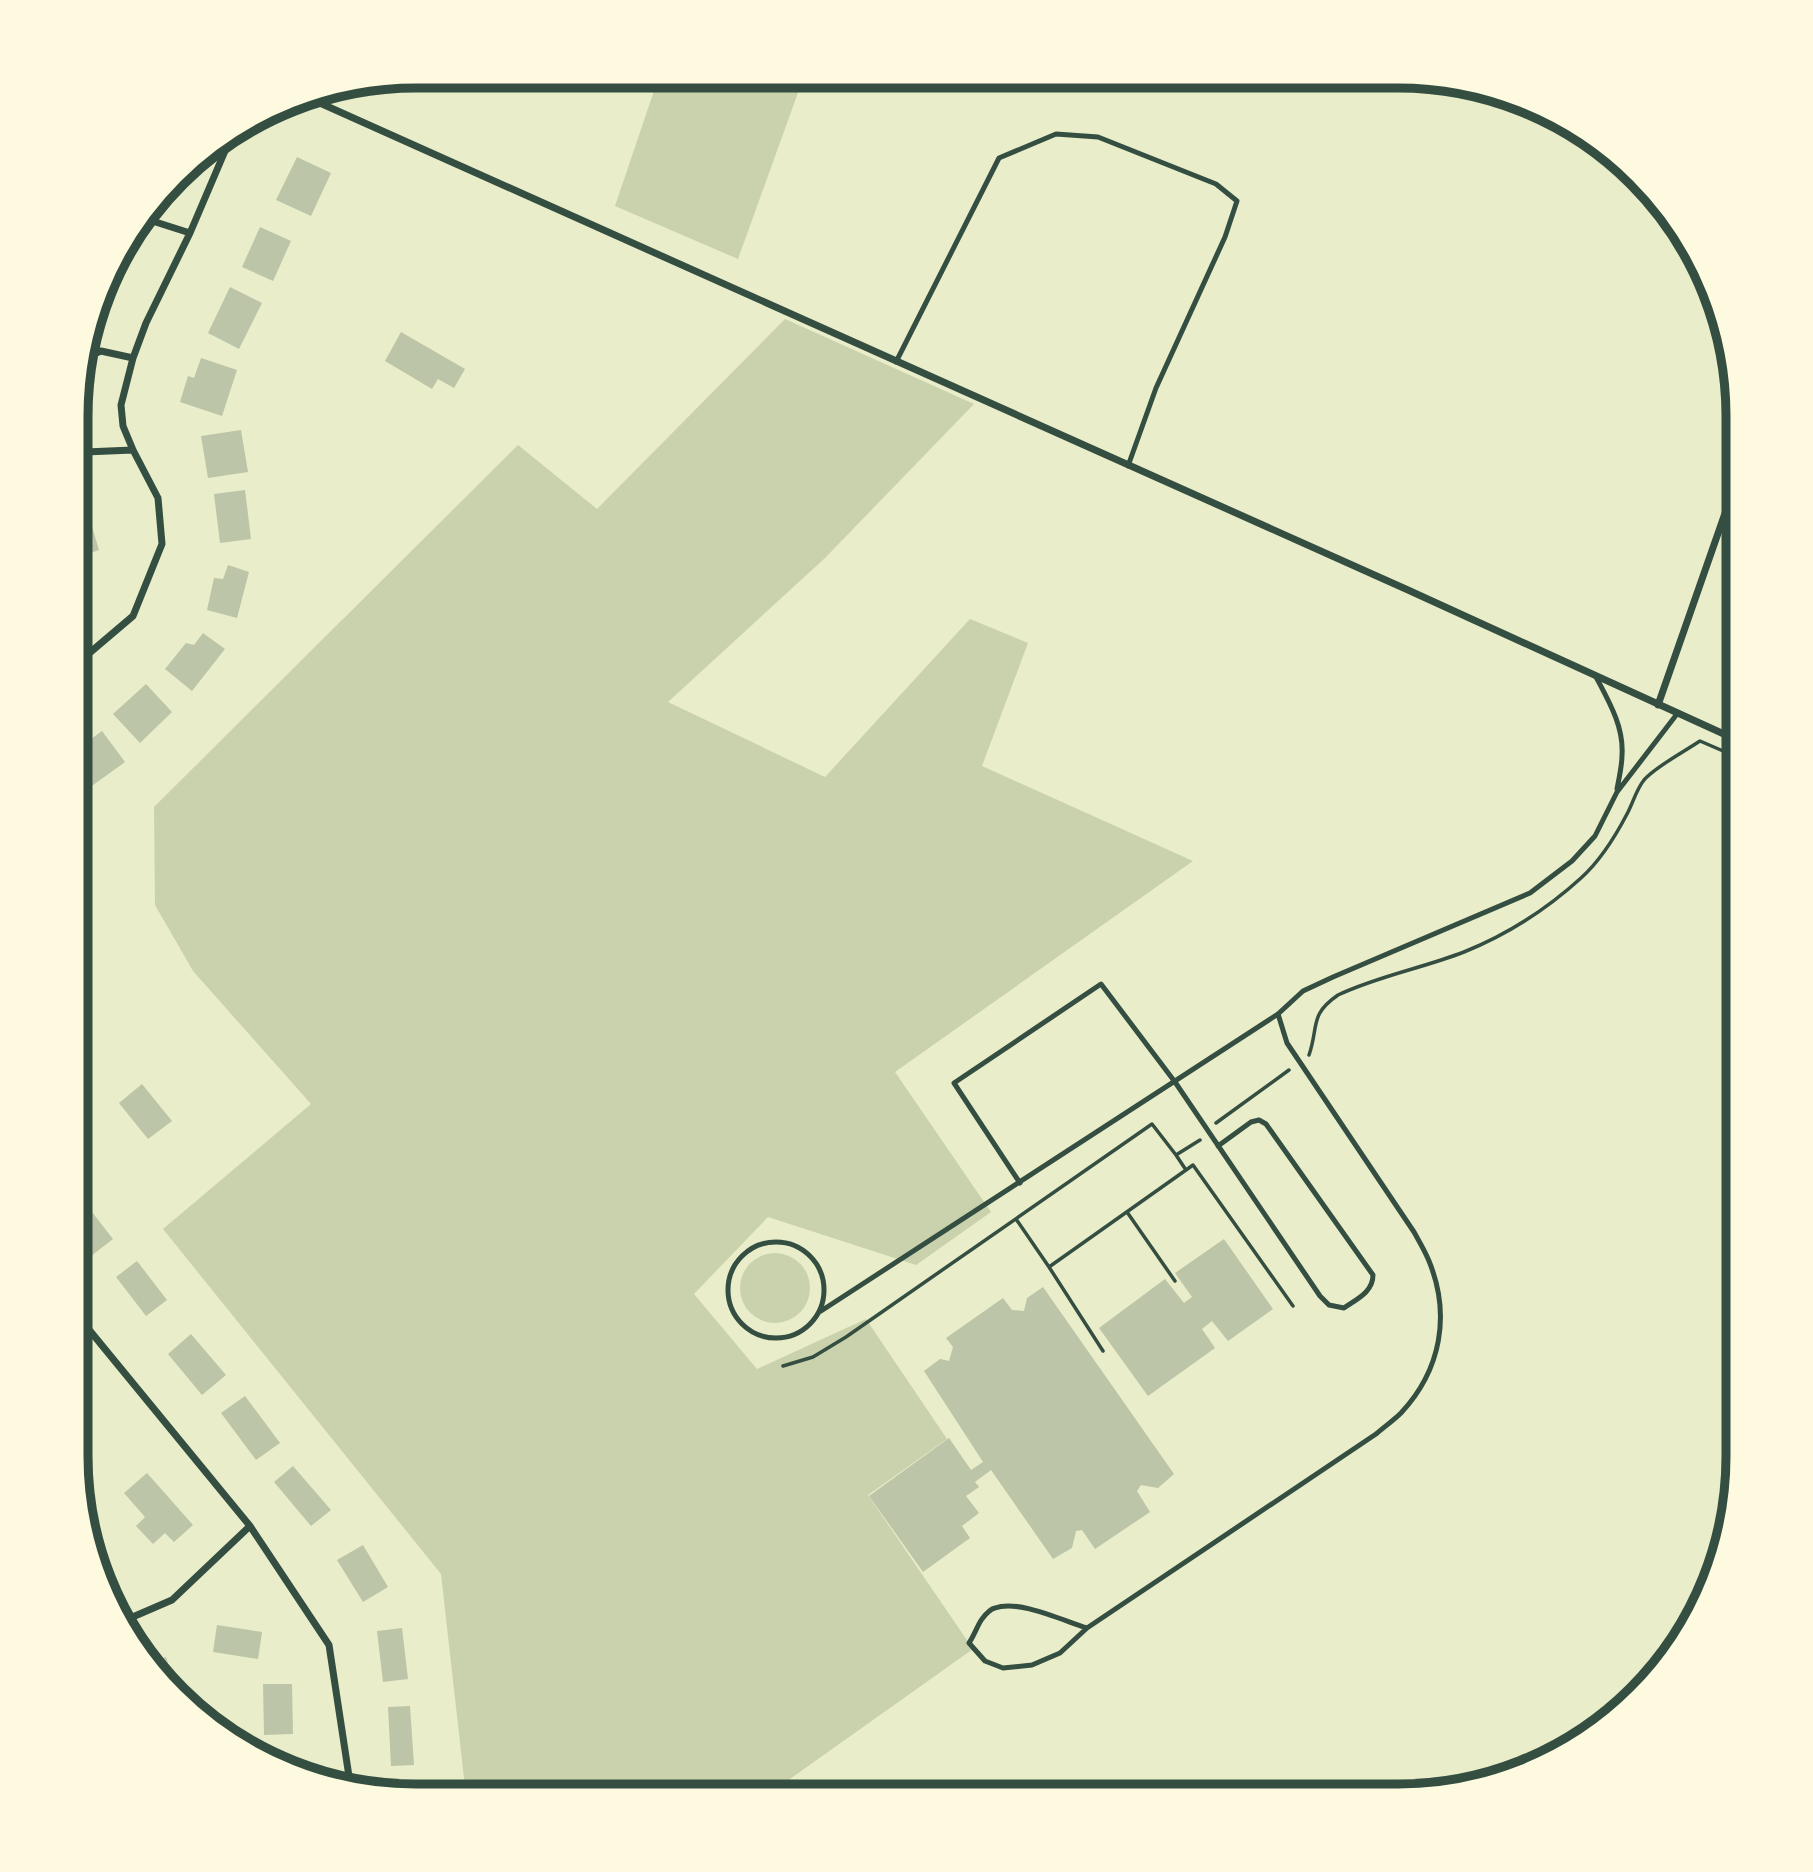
<svg xmlns="http://www.w3.org/2000/svg" width="1813" height="1872" font-family="'Fira Sans',sans-serif">
  <rect width="100%" height="100%" fill="#e9edc9"/>
  <!-- green -->
  <path fill="#cad2ad" d="M659,76H804L738,259L615,206Z
    M785,319L974,404L825,558L668,702L825,777L970,619L1028,643L982,766L1193,861L895,1072L991,1212L916,1265L768,1217L694,1294L757,1369L866,1319L947,1439L868,1495L973,1649L766,1796H466L441,1574L163,1229L311,1104L193,971L155,905L154,807L518,445L597,509Z
    M740 1288a35 35 0 1 1 70 0a35 35 0 1 1-70 0Z"/>
  <!-- building -->
  <path fill="#bcc5a7" d="M297,157L331,173L311,216L276,200Z
    M260,227L291,241L273,281L242,267Z
    M111,272L122,278L103,309L98,306Z
    M230,287L262,303L239,349L208,333Z
    M401,332L465,369L454,388L438,379L432,389L385,361Z
    M201,358L237,370L222,416L180,402L188,376L194,378Z
    M241,430L248,472L208,478L201,436Z
    M245,490L251,539L220,543L214,494Z
    M84,500L99,550L81,556V501Z
    M228,565L249,572L237,618L207,610L214,578L223,579Z
    M203,633L225,649L192,691L165,669L186,643L194,645Z
    M146,684L172,712L140,743L113,714Z
    M102,731L125,762L89,788L80,776V747Z
    M142,1084L172,1121L148,1139L119,1103Z
    M81,1198L113,1239L91,1256L77,1239V1201Z
    M1224,1239L1273,1309L1228,1341L1212,1321L1202,1329L1215,1348L1148,1396L1099,1328L1165,1279L1184,1303L1192,1297L1175,1273Z
    M137,1261L167,1300L146,1316L116,1277Z
    M1043,1287L1174,1474L1158,1488L1141,1485L1137,1491L1150,1512L1095,1549L1082,1530L1076,1531L1072,1548L1053,1559L991,1470L975,1482L979,1487L966,1496L979,1513L962,1526L970,1538L923,1572L869,1496L949,1438L971,1470L983,1462L924,1371L940,1359L949,1361L953,1347L946,1338L1003,1298L1012,1310L1024,1311L1027,1298Z
    M191,1334L226,1375L202,1395L168,1354Z
    M245,1396L280,1443L256,1460L221,1413Z
    M76,1397L91,1414L76,1425Z
    M293,1466L331,1510L311,1526L274,1482Z
    M147,1473L193,1525L174,1542L165,1533L153,1544L136,1526L145,1517L124,1493Z
    M363,1545L388,1587L363,1602L337,1560Z
    M217,1625L262,1632L258,1659L213,1652Z
    M402,1628L408,1679L383,1682L377,1631Z
    M166,1657L174,1685L150,1662Z
    M263,1684H292L293,1734L264,1735Z
    M410,1706L414,1765L391,1766L388,1707Z"/>
  <g fill="none" stroke-linecap="round" stroke-linejoin="round">
    <!-- path -->
    <path stroke="#344e41" stroke-width="3.5" d="M1309,1055C1319,1026 1309,1015 1338,995C1378,976 1423,968 1464,952C1506,935 1547,909 1581,878C1600,861 1615,837 1627,814C1633,803 1636,790 1644,780C1655,767 1685,751 1700,741L1737,757
      M1216,1123L1289,1070
      M1176,1155L1186,1170L1193,1165L1293,1306
      M1127,1212L1175,1281
      M1016,1219L1049,1267L1186,1170
      M1049,1267L1103,1351
      M783,1366L813,1357L846,1337L1152,1124L1176,1155L1200,1140"/>
    <!-- service -->
    <path stroke="#344e41" stroke-width="5" d="M896,362L999,158L1056,134L1098,137L1216,184L1237,201L1225,237L1156,388L1128,466
      M1595,675C1608,700 1624,726 1622,755C1622,766 1619,778 1617,789
      M1020,1183L954,1083L1101,984L1175,1082L1320,1296L1329,1305L1344,1308C1357,1299 1373,1292 1373,1275L1266,1124L1259,1120L1251,1122L1218,1146
      M728 1290a48 48 0 1 1 96 0a48 48 0 1 1-96 0Z
      M821,1311L1278,1014L1303,991L1333,977L1530,893L1572,861L1595,836L1617,792L1677,714
      M1087,1628L1060,1653L1032,1665L1003,1668L985,1661L969,1643C974,1636 978,1624 982,1619C985,1615 991,1609 995,1608C1018,1599 1064,1621 1087,1628L1376,1434C1384,1427 1394,1420 1401,1413C1441,1370 1451,1315 1429,1261C1425,1251 1419,1241 1414,1232L1287,1043L1278,1014"/>
    <!-- minor -->
    <path stroke="#344e41" stroke-width="7" d="M302,95L1408,590L1737,740
      M143,218L190,233
      M82,359L101,351L133,358
      M81,450L85,452L133,450
      M80,661L133,616L162,544L158,498L133,450L123,426L121,405L133,358L146,323L190,233L231,137
      M1658,705L1737,479
      M77,1315L250,1526L329,1645L350,1783
      M121,1622L172,1600L250,1526"/>
  </g>
  <!-- crop -->
  <path d="M0 0H1813V1872H0ZM416 88H1398A328 328 0 0 1 1726 416V1456A328 328 0 0 1 1398 1784H416A328 328 0 0 1 88 1456V416A328 328 0 0 1 416 88Z" fill="#fefae0" fill-rule="evenodd"/>
  <path fill="none" stroke="#344e41" stroke-width="9" d="M416 88H1398A328 328 0 0 1 1726 416V1456A328 328 0 0 1 1398 1784H416A328 328 0 0 1 88 1456V416A328 328 0 0 1 416 88Z"/>
</svg>
